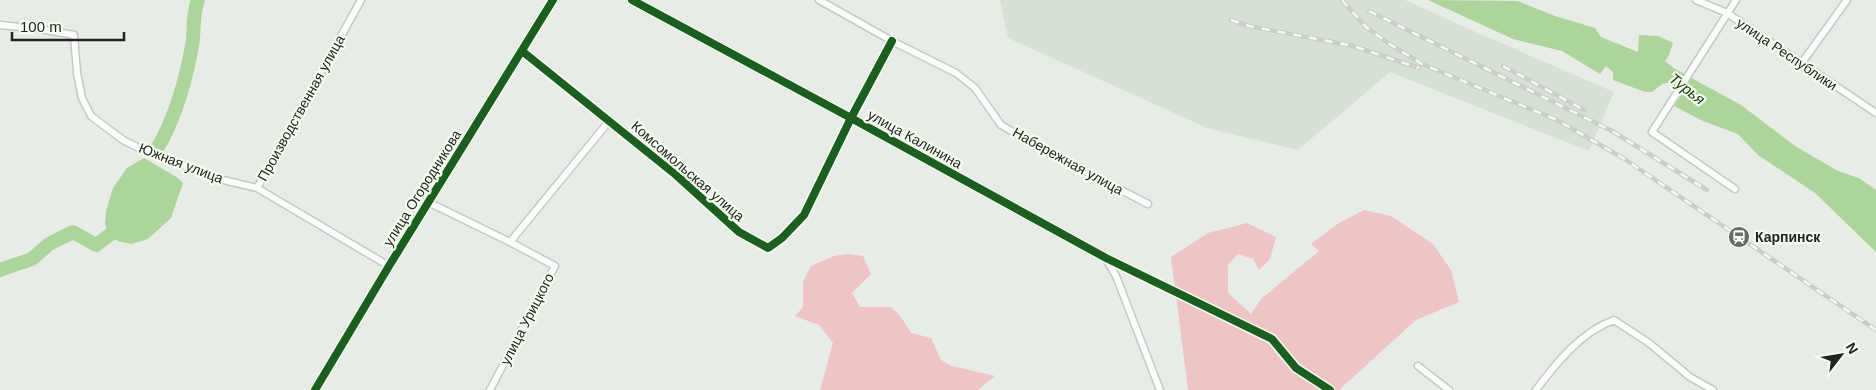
<svg xmlns="http://www.w3.org/2000/svg" width="1876" height="390" font-family="Helvetica,sans-serif">
  <rect width="100%" height="100%" fill="#e7ece6"/>
  <!-- built -->
  <path fill="#d7e0d5" d="M1000,0H1405L1462,26L1614,92L1589,151L1390,72L1298,150L1207,128L1008,38Z"/>
  <!-- forest -->
  <path fill="#eec4c6" d="M1364,210L1391,216L1433,244L1451,270L1459,302L1416,320L1339,390H1188L1171,257L1208,233L1247,223L1276,237L1270,259L1259,270L1253,259L1238,254L1228,265V293L1251,314L1261,299L1319,251L1311,244L1339,223Z
    M847,254L863,256L871,274L852,293L860,307H891L901,317L911,333L931,338L941,360L952,366L995,376L978,390H820L833,343L819,325L795,316L803,307V282L811,266L834,256Z"/>
  <!-- water -->
  <path fill="#add49b" d="M1428,0L1518,1L1555,16L1595,28L1601,37L1638,52L1639,35L1658,36L1673,43L1669,55L1665,61L1675,69L1741,105L1795,146L1838,171L1859,178L1876,190V252L1815,193L1758,155L1738,134L1703,121L1674,106L1680,97L1670,82L1662,84L1652,92H1645L1613,80V72L1606,66L1600,74L1562,51L1513,39Z
    M144,158L178,178L183,183L171,218L148,239L131,244L118,241L109,236L105,224L106,211L113,188L127,168Z"/>
  <g fill="none" stroke-linecap="round" stroke-linejoin="round">
    <!-- river -->
    <path stroke="#add49b" stroke-width="14" d="M156,150C175,121 188,73 193,39C194,25 193,13 198,0
      M0,270L32,259L49,244L73,232L96,245L124,224"/>
    <!-- street casing -->
    <g stroke="#c6cac6" stroke-width="9">
      <path id="street" d="M361,0L257,188L389,266
        M819,0L892,41L956,73L975,88L1001,125L1044,150L1148,204
        M1696,0L1727,13L1876,113
        M0,25L40,29L74,35L77,73L82,98L91,116L123,140L143,150L219,179L257,188
        M522,51L676,175L739,232L768,248L782,238L804,215L851,118L892,41
        M1801,64L1847,0
        M1735,189L1652,132L1736,0
        M428,202L510,242L555,266L490,390
        M510,242L610,120
        M1106,258L1272,339L1296,368L1330,390
        M1106,259L1116,276L1160,390
        M1418,366L1449,390
        M1536,390C1557,362 1581,332 1614,320L1649,343L1690,377L1713,390"/>
    </g>
    <!-- secondary casing -->
    <g stroke="#c6cac6" stroke-width="11">
      <path id="secondary" d="M632,0L851,118L1106,258
        M315,390L389,266L553,0"/>
    </g>
    <!-- street -->
    <use href="#street" stroke="#fbfcfb" stroke-width="6"/>
    <!-- secondary -->
    <use href="#secondary" stroke="#f9f8f7" stroke-width="9"/>
    <!-- rail casing -->
    <g stroke="#cbcdcb" stroke-width="4.5">
      <path id="rail" d="M1342,0L1366,27L1391,45L1422,64L1557,120L1623,158L1876,330
        M1369,11L1612,131L1707,190
        M1231,20L1249,26L1353,46L1419,68
        M1503,66L1584,110"/>
    </g>
    <!-- rail -->
    <use href="#rail" stroke="#f4fcf0" stroke-width="2.5" stroke-dasharray="8" stroke-linecap="butt"/>
    <!-- cycleway casing -->
    <g stroke="#f4fcf0" stroke-width="11">
      <path id="cycleway" d="M632,0L851,118L1106,258L1272,339L1296,368L1330,390
        M522,51L676,175L739,232L768,248L782,238L804,215L851,118L892,41
        M315,390L389,266L553,0"/>
    </g>
    <!-- cycleway -->
    <use href="#cycleway" stroke="#1b5e20" stroke-width="8"/>
  </g>
  <!-- icons -->
  <defs>
    <g id="station-disc" transform="scale(1.125)"><circle r="9.5" fill="#676b66" stroke="#f4fcf0"/><path d="M-3-6H3Q5-6 5-4V2Q5 4 3 4L4.5 6H3L1.5 4h-3L-3 6H-4.5L-3 4Q-5 4-5 2V-4Q-5-6-3-6ZM-3.5-4v3h7v-3ZM-3.5 1v1.5H-2V1ZM2 1v1.5H3.5V1Z" fill="#fff"/></g>
  </defs>
  <g fill-rule="evenodd">
    <use href="#station-disc" x="1739" y="237"/>
  </g>
  <g text-anchor="middle" stroke-width="4.5" stroke-linejoin="round" paint-order="stroke">
    <!-- street labels -->
    <g font-size="14" fill="#222521" stroke="#f4fcf0">
      <text transform="translate(1787 54) rotate(34)" y="5">улица Республики</text>
      <text transform="translate(301 108) rotate(-61)" y="5">Производственная улица</text>
      <text transform="translate(915 139) rotate(29)" y="5">улица Калинина</text>
      <text transform="translate(1068 161) rotate(29)" y="5">Набережная улица</text>
      <text transform="translate(181 163) rotate(21)" y="5">Южная улица</text>
      <text transform="translate(688 171) rotate(41)" y="5">Комсомольская улица</text>
      <text transform="translate(422 188) rotate(-58)" y="5">улица Огородникова</text>
      <text transform="translate(527 319) rotate(-63)" y="5">улица Урицкого</text>
    </g>
    <!-- poi labels -->
    <g font-size="14" font-weight="bold" fill="#222521" stroke="#f4fcf0" text-anchor="start">
      <text x="1755" y="242">Карпинск</text>
    </g>
    <!-- water labels -->
    <g font-size="15" font-style="italic" fill="#153700" stroke="#f4fcf0">
      <text transform="translate(1687 89) rotate(38)" y="5">Турья</text>
    </g>
  </g>
  <!-- north arrow -->
  <g transform="translate(1841 355) rotate(59)" stroke="#f4fcf0" stroke-width="4" paint-order="stroke">
  <path d="M0-4L9 19L0 12L-9 19Z" fill="#222521"/>
  <text y="-8" font-size="14" font-weight="bold" text-anchor="middle" fill="#222521">N</text>
  </g>
  <!-- scale -->
  <path d="M12 32v8h112v-8" fill="none" stroke="#222521" stroke-width="2.5"/>
  <text x="20" y="32" font-size="15" fill="#222521" stroke="#f4fcf0" stroke-width="4" paint-order="stroke">100 m</text>
</svg>
